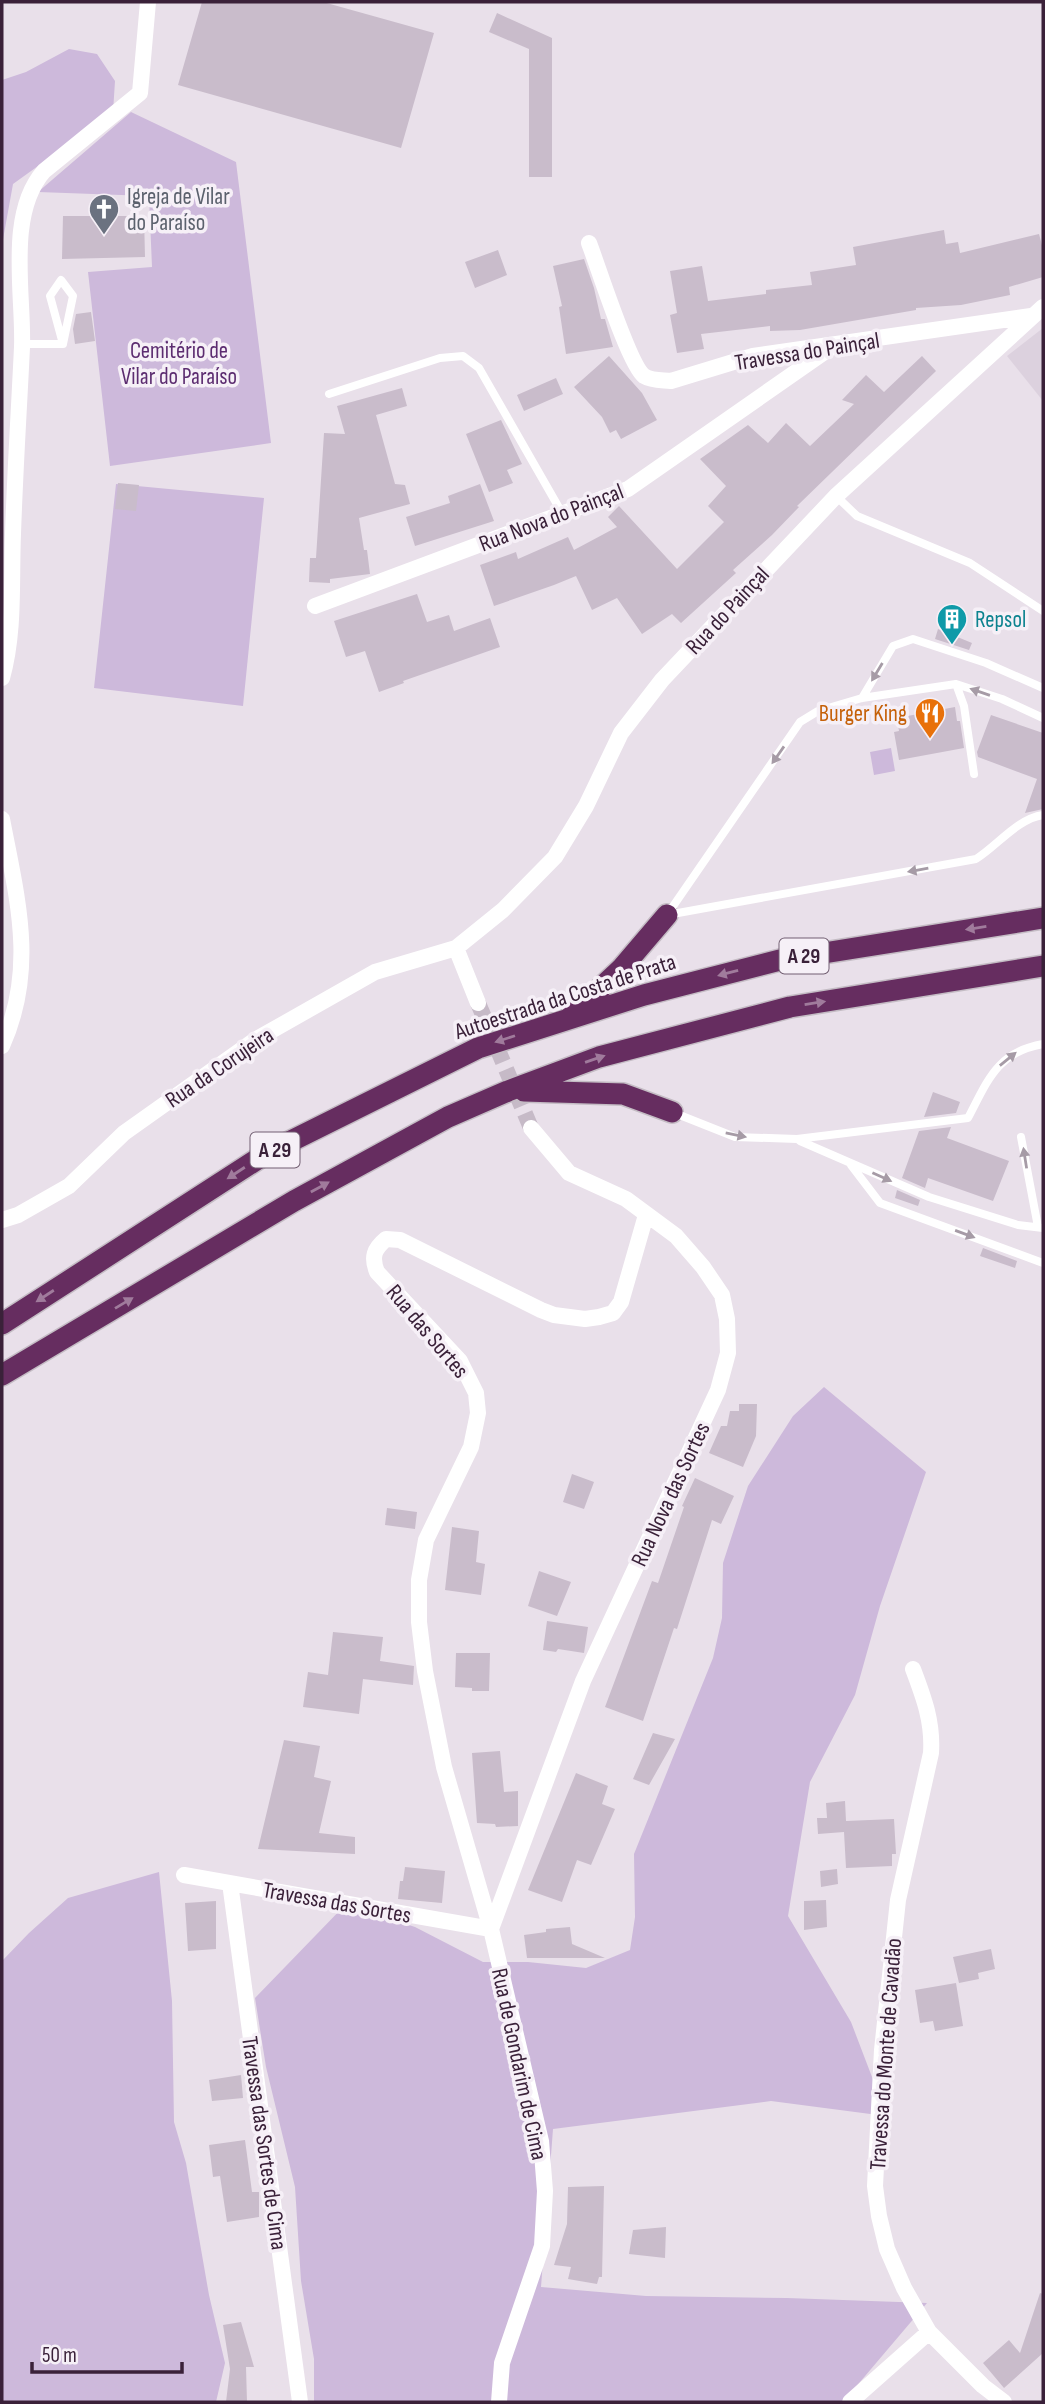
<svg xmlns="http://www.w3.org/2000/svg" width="1045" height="2404" font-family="'Sofia Sans Condensed',sans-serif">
  <rect width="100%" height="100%" fill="#e9e0ea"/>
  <!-- built -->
  <path fill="#dcd1de" d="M1043,328V401L1007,356Z"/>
  <!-- green -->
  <path fill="#cdb9db" d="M69,49L97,54L115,81L113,112L13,184L2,245V80L26,72Z
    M131,112L236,162L271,443L110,466L88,272L152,267L149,196L38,192Z
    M116,484L264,498L243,706L94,688Z
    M891,748L895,771L874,775L870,752Z
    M824,1387L926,1472L880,1606L855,1695L810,1782L788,1916L851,2022L885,2111L878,2115L771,2101L553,2129L541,2287L646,2296L787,2298L927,2303L843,2402H314V2359L301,2281L295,2187L266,2067L255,1998L346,1904L415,1927L483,1962H528L586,1968L630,1950L635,1917L634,1854L713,1658L722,1618L723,1563L748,1486L793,1416Z
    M159,1872L172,2001L174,2122L186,2163L209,2295L225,2363L216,2402H2V1961L29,1933L68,1898Z"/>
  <!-- building -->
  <path fill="#c9bccb" d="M202,2H323L434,33L401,148L178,85Z
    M497,13L552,38V177H529V49L489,32Z
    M63,216H144L145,257L62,259Z
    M944,230L946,244L958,242L960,253L1039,234L1043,249V277L1009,287L1010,295L961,305L916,308V310L800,330L770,331V326L701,334L704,349L677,353L670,315L677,313L670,271L702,266L708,301L766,294V290L812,285L810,272L856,265L853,247Z
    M498,250L507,275L475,288L465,262Z
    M584,259L594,288L601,319H605L613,347L566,354L559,307L562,306L553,266Z
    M91,312L95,341L75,344L73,329L76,314Z
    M609,356L642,393L657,420L621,439L616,430L610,433L602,417L574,387Z
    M922,356L936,371L797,506L799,507L772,535L733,570L736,573L681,623L672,614L642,634L617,598L592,610L576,576L554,585L494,606L480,565L516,552L518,559L568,537L574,550L617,527L608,517L619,506L677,569L724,522L708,506L726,486L700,459L748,425L768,443L786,423L810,446L854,404L842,400L866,375L884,392Z
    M556,378L563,394L524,411L517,395Z
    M402,388L407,406L376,415L395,484L405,485L410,504L359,518L364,550H367L370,574L330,579V583L309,582L310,558H316L324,433L345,434L337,406Z
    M501,420L522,464L507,470L513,483L489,492L466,434Z
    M118,483L139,485L136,511L115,509Z
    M480,484L494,521L415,546L406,517L450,503L448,496Z
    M417,594L427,622L449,615L454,631L490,618L500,647L403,681L404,683L379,692L365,651L346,657L334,621Z
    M938,629L972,643L969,650L935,639Z
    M955,707L957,721H960L964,748L899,760L894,732L899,731L897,718Z
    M991,715L1043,733V809L1025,813L1037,779L978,757L977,752Z
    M933,1092L960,1102L956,1113L924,1117Z
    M951,1127L947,1138L1009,1161L993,1201L928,1178L925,1188L902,1178L919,1131Z
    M897,1190L920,1200L918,1206L895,1198Z
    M983,1248L1017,1261L1015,1268L980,1256Z
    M739,1404H757L756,1436L743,1467L709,1453L721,1426H727L730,1411H739Z
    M572,1474L594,1482L584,1509L563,1502Z
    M695,1478L734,1496L721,1524L712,1520L677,1629L674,1628L643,1721L605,1707L652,1581L658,1583L684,1507L682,1506Z
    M387,1508L417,1512L415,1529L385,1525Z
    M452,1527L479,1531L476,1562L485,1564L481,1595L445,1590Z
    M539,1571L571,1582L557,1616L528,1606Z
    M547,1621L588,1627L584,1653L558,1649L556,1652L543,1650Z
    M333,1632L383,1637L380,1661L414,1666L413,1685L363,1679L359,1714L303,1707L308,1672L328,1675Z
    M456,1653H490L489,1691H472V1688L455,1687Z
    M653,1733L675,1739L649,1785L633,1779Z
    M284,1740L320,1746L314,1777L331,1781L319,1833L355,1837V1854L258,1849Z
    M500,1751L504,1792L518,1791V1826L496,1827L495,1824L477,1823L472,1753Z
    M576,1773L608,1786L602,1804L615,1809L591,1865L577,1860L562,1902L528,1890Z
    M845,1801L846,1821L894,1819L896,1854H892V1866L846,1868L844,1832L818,1834L817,1818H827L826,1803Z
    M405,1867L445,1871L442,1903L398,1899L400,1881H403Z
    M837,1869L838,1884L821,1887L820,1871Z
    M826,1900L827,1927L804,1930V1901Z
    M216,1901V1949L188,1951L185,1903Z
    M570,1927L572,1944L605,1958H527L524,1935L546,1932V1929Z
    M991,1949L995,1969L978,1973L979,1979L959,1983L953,1957Z
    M956,1983L963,2026L935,2031L933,2021L920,2023L915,1990Z
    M241,2075L243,2098L212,2101L209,2080Z
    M245,2140L252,2192H259V2217L227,2222L220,2176L213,2177L209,2145Z
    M604,2186L602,2277H599L597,2284L568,2279L571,2267L554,2265L567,2224L568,2187Z
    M666,2227L665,2258L629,2254L633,2230Z
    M1040,2293L1043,2294V2353L1004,2388L983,2363L1009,2340L1020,2353Z
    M241,2322L254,2367H246L247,2402H226L230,2369L223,2325Z"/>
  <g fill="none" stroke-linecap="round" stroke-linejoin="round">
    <!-- street-tunnel -->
    <path stroke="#c6bac7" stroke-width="16" stroke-dasharray="16 8" stroke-linecap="butt" d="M478,1003L531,1128"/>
    <!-- highway casing -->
    <g stroke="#c4bcc4" stroke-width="24">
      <path id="highway" d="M572,1015L621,969L667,915
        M524,1091L623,1094L672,1112
        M2,1324L267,1153L478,1048L644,995L780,960L1043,918
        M2,1375L294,1201L448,1117L508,1091L599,1057L790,1007L1043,966"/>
    </g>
    <!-- lane -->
    <path stroke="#fff" stroke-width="8" d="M61,280L73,296L63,344L50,296Z
      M22,344H63
      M329,394L440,358L463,356L479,368L562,513
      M836,496L857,516L970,563L1043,611
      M956,684L964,706L974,774
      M862,698L893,646L913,639L986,663L1043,688
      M667,915L800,722L818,711L862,698L956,684L1002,699L1043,718
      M667,915L976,859C998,845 1017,819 1043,815
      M672,1112L735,1137L797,1139L968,1118C988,1080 997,1052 1043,1044
      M1021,1137L1038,1227
      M800,1141L929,1197L1018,1225L1043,1228
      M851,1165L880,1203L1043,1263"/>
    <!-- street -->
    <path stroke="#fff" stroke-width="16" d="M589,243C598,266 629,365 644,376C652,381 662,380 671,381L753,356L1031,316
      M315,606L628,489L836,344
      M2,678C15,632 11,581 13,534C15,472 19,410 22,347C24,295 6,214 44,171L140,93L148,2
      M2,819C17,898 37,968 2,1046
      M456,948L478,1003
      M2,1220L18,1215L69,1186L124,1133L255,1040L375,972L456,948L503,910L555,857L586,806L621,733L662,680L836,496L1043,307
      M913,1669C924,1698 933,1722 931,1753L898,1900L882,2050L875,2186L879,2216L887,2249L904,2288L929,2332L983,2386L1004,2402
      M184,1875L491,1929
      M230,1883L300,2402
      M491,1929L583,1681L718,1390L728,1353L727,1319L722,1295L703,1267L676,1236L626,1199L569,1173L531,1128
      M499,2402L502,2363L542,2246L545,2191L541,2141L491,1929L444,1767L425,1671L419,1622V1580L426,1540L471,1447L478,1413L476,1393L460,1361L377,1272C371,1257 374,1249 386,1239L400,1240L541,1310L554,1315L585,1319L599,1317L613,1313L621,1302L646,1215
      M850,2402L929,2332"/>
    <!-- highway -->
    <use href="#highway" stroke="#662d60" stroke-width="21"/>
  </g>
  <!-- one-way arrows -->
  <defs><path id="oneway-solid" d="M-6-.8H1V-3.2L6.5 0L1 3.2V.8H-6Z" transform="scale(1.75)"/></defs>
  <g fill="#a69ba6">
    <use href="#oneway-solid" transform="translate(877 672) rotate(121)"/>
    <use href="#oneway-solid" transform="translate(980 692) rotate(-161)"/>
    <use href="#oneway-solid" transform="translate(778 755) rotate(125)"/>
    <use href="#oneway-solid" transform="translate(918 870) rotate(170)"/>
    <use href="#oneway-solid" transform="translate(1008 1059) rotate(-39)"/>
    <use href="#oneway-solid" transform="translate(736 1135) rotate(11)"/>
    <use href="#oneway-solid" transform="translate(1025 1158) rotate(-99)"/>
    <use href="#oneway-solid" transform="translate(882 1177) rotate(24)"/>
    <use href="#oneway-solid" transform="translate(965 1234) rotate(20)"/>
  </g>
  <g fill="#a07b9c">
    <use href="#oneway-solid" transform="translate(976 928) rotate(171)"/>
    <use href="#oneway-solid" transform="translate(728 973) rotate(165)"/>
    <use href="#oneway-solid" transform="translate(815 1003) rotate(-9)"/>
    <use href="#oneway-solid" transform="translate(505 1039) rotate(162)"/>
    <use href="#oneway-solid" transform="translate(595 1059) rotate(-19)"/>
    <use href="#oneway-solid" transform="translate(236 1173) rotate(147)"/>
    <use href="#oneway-solid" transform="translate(320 1187) rotate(-29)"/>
    <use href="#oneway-solid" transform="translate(45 1296) rotate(147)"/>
    <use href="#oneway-solid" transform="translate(124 1303) rotate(-31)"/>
  </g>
  <!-- icons -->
  <defs>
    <g id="church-pin" transform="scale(1.575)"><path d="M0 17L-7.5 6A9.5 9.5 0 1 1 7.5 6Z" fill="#6b7280" stroke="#f6f0f7"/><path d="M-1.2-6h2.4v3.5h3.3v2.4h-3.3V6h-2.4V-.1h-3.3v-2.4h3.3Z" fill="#fff"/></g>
    <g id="building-pin" transform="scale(1.575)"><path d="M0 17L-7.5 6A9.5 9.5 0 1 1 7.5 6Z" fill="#0f9aa8" stroke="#f6f0f7"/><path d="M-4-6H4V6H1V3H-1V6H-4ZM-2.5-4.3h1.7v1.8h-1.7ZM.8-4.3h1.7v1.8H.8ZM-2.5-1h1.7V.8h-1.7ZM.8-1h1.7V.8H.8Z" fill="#fff"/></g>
    <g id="restaurant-pin" transform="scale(1.575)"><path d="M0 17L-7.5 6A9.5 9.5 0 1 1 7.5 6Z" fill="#e8710a" stroke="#f6f0f7"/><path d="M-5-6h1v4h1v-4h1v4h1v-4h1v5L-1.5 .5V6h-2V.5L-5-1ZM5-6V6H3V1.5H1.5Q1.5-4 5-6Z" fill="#fff"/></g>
  </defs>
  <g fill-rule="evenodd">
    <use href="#church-pin" x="104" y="209"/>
    <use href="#building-pin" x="952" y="619"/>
    <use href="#restaurant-pin" x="930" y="713"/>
  </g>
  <g text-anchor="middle" stroke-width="7" stroke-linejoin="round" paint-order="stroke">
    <!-- shield labels -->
    <g fill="#f6f0f7" stroke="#725f72" stroke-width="2">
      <rect x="779.5" y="938.5" width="49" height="35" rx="5"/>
      <rect x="250.5" y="1132.5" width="49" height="35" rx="5"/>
    </g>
    <g font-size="21" font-weight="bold" fill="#3a2139">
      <text x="804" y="963">A 29</text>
      <text x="275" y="1157">A 29</text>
    </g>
    <!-- worship labels -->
    <g font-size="23" fill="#5b616d" stroke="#f6f0f7" text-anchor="start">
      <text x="127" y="204">Igreja de Vilar<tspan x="127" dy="26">do Paraíso</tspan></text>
    </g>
    <!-- park labels -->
    <g font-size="23" fill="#5c2c70" stroke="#f6f0f7">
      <text x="179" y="358">Cemitério de<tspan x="179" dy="26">Vilar do Paraíso</tspan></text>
    </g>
    <!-- street labels -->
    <g font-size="23" fill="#3a2139" stroke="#f6f0f7">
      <text transform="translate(807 351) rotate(-9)" y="8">Travessa do Painçal</text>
      <text transform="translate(551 517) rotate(-21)" y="8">Rua Nova do Painçal</text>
      <text transform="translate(727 610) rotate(-47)" y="8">Rua do Painçal</text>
      <text transform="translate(565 996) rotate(-18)" y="8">Autoestrada da Costa de Prata</text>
      <text transform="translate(219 1067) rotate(-34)" y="8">Rua da Corujeira</text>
      <text transform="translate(428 1331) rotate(50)" y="8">Rua das Sortes</text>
      <text transform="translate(670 1494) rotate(-65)" y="8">Rua Nova das Sortes</text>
      <text transform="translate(337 1902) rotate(10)" y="8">Travessa das Sortes</text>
      <text transform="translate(885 2054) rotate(-86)" y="8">Travessa do Monte de Cavadão</text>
      <text transform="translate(520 2064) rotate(78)" y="8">Rua de Gondarim de Cima</text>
      <text transform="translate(265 2143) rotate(82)" y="8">Travessa das Sortes de Cima</text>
    </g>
    <!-- culture labels -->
    <g font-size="23" fill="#0d838f" stroke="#f6f0f7" text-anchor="start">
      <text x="975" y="627">Repsol</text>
    </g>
    <!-- food labels -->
    <g font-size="23" fill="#c56008" stroke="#f6f0f7" text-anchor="end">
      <text x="907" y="721">Burger King</text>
    </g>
  </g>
  <!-- border -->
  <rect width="1045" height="2404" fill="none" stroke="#3a2139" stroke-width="7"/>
  <!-- scale -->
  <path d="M32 2362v10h150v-10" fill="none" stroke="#3a2139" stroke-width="3.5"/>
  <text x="42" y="2362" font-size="21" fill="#3a2139" stroke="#f6f0f7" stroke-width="5" paint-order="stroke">50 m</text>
</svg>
